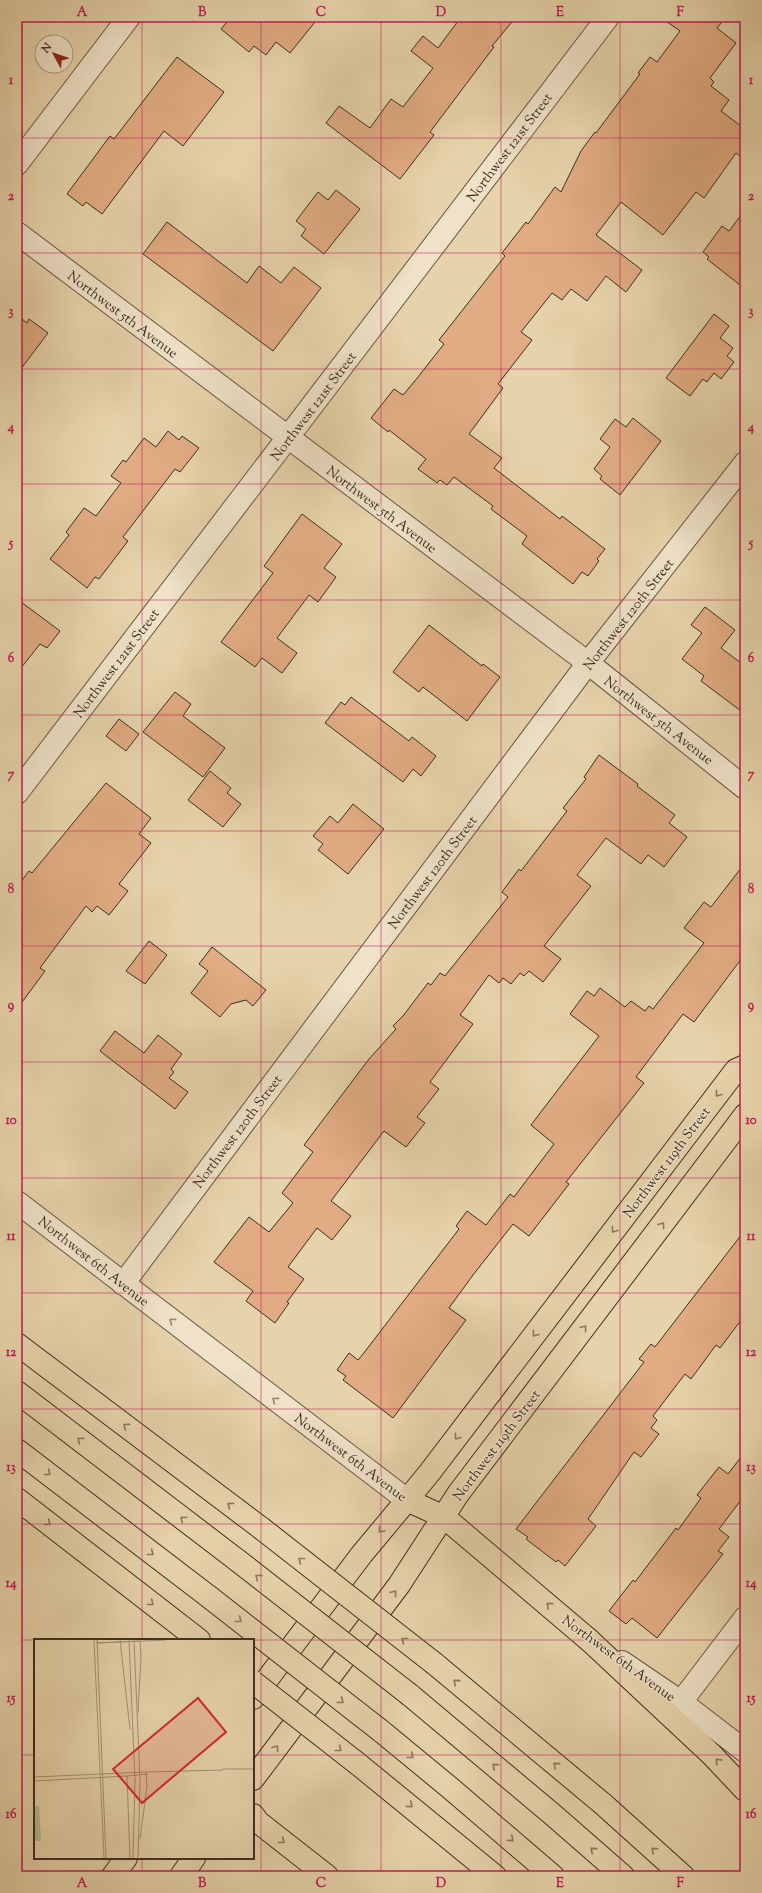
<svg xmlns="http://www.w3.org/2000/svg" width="762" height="1893" font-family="'Sorts Mill Goudy',serif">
  <rect width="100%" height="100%" fill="#e7d3ab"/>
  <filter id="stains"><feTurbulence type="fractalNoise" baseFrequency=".005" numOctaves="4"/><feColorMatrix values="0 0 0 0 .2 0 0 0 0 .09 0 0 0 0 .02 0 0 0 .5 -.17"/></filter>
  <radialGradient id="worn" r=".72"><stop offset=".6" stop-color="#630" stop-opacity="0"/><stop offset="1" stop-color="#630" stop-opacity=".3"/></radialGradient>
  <!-- building -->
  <path fill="#e1ac83" stroke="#3d2e22" d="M231,17H319L290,53L276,42L266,55L254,46L249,52L221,29Z
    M461,17H516L492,46L494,47L430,132L434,135L400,179L326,123L339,106L370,128L391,99L403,107L433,68L411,51L423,36L438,48Z
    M660,17H726L717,28L736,43L710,78L714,82L711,86L729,100L721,111L745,129V160L736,153L704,198L696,192L663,235L621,202L596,235L642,270L626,292L606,276L587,301L571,289L562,300L552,293L521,332L532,340L498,384L503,388L469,434L502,458L494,468L560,519L562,516L605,549L597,559L599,561L588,576L582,572L573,584L522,544L527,536L491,509L493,506L454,477L447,485L440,480L437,483L418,469L426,459L389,430L388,432L371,418L394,389L403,395L414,382L444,344L439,340L505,256L502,253L526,222L528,224L555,187L561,192L581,151L595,132L596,133L640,74L638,73L650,57L657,62L680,31Z
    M177,57L224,92L183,146L164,131L102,214L86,202L83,206L67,194L110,136L114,139Z
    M336,190L360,209L324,254L301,236L306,229L296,221L318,192L328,200Z
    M745,210V289L707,259L709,257L703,252L722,226L729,231Z
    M167,222L247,283L259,266L281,283L294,267L321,288L273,351L143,254Z
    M714,314L729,326L720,338L733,348L727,356L734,362L721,379L714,373L707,382L703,379L690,396L666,378Z
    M17,315L27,323L29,319L48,333L17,374Z
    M633,418L661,441L620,495L600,479L602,476L594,469L610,447L600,439L615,419L626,427Z
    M168,431L179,440L182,436L199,448L180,472L175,469L123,537L128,541L99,579L95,577L87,588L50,559L69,535L66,532L84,508L96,516L121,483L111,476L123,460L126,462L144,438L156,447Z
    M302,514L342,544L324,568L336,577L318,602L309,595L277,638L297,653L282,673L262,658L255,667L221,642L273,573L264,566Z
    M17,599L60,631L47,648L40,644L17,673Z
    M705,607L735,630L721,648L745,666V714L701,681L704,676L682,659L702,633L691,625Z
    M429,625L482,666L483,664L500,677L467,721L423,687L419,692L393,672Z
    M175,692L191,704L183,716L225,748L203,777L143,732Z
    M351,697L409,741L412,737L436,756L421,776L413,769L403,782L325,723L341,702L345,705Z
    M119,719L139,734L126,751L106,736Z
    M599,755L638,784L637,786L675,815L669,823L687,837L664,867L648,855L641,864L606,838L577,875L591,886L544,946L561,959L543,982L529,971L524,976L520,973L511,984L503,978L499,983L489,975L460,1015L473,1024L430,1082L439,1089L417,1117L425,1123L406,1147L384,1131L331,1201L351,1216L332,1240L317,1228L288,1267L304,1279L287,1302L289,1303L275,1323L246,1301L253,1291L214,1262L249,1217L269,1232L293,1203L282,1193L313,1152L304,1145L369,1059L396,1029L393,1026L403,1016L428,983L431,985L440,973L445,976L508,897L502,892L519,869L521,871L567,811L563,808L586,779L584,777Z
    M210,771L231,788L227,793L241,804L223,827L188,800Z
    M106,783L151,818L139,834L151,843L119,884L128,891L109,915L97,906L92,912L86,906L40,968L45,971L17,1009V887L29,871L32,873Z
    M353,804L384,829L348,874L318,850L323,844L313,836L330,816L338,823Z
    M745,863V954L694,1022L683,1014L636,1077L644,1083L566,1182L569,1184L529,1236L513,1224L473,1275L449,1308L466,1320L393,1418L343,1380L346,1376L337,1370L349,1353L358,1360L363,1354L459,1229L456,1226L467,1211L486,1225L510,1194L514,1197L554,1144L531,1125L599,1036L570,1014L587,991L594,996L600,988L625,1007L631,1001L645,1011L649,1006L653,1009L704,943L684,928L704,902L711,907Z
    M149,941L167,955L145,984L126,971Z
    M212,947L266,990L253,1006L246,1000L231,1004L220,1017L191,993L208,971L199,964Z
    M115,1031L144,1053L158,1035L182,1054L171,1069L174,1072L169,1078L188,1092L175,1109L100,1051Z
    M745,1230V1315L720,1348L716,1345L691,1379L685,1374L653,1416L657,1420L651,1428L659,1434L641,1457L634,1452L588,1519L596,1526L565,1566L558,1560L556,1562L526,1539L528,1537L516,1529L644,1362L639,1359L651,1344L655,1347Z
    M745,1452V1495L719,1529L729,1537L718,1551L723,1554L657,1638L632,1618L626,1624L609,1611L633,1580L635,1582L676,1528L678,1530L701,1498L697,1495L719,1467L728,1474Z"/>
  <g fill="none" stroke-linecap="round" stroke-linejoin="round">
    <!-- minor casing -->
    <g stroke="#685744" stroke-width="24">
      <path id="minor" d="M17,164L129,17
        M17,233L588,663L745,788
        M17,793L608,17
        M17,1202L407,1500
        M123,1284L588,663L745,463
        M622,1662L681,1702L745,1751
        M681,1702L745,1618"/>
    </g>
    <!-- major casing -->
    <g stroke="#3d2e22" stroke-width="24">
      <path id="major" d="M589,1640L444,1517L407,1500L430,1472L736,1070L745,1066
        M253,1779L399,1585L458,1494L745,1115"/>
    </g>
    <!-- highway casing -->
    <g stroke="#3d2e22" stroke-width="24">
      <path id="highway" d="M17,1344L261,1528
        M17,1392L237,1560
        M17,1450L208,1596
        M17,1499L199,1640
        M589,1640L712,1755L745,1790
        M435,1664L603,1804L683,1876
        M410,1695L552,1814L623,1876
        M253,1698L362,1554L407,1500
        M381,1731L449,1787L553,1876
        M358,1764L495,1876
        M253,1815L258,1822L327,1876
        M113,1876L126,1858
        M181,1876L194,1858"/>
    </g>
    <!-- minor -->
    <use href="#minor" stroke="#efe2c8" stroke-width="22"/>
    <!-- major -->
    <use href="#major" stroke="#e7d3ab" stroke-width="22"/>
    <!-- highway -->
    <use href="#highway" stroke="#e7d3ab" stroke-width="22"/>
    <!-- highway-bridge casing -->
    <g stroke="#3d2e22" stroke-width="24" stroke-linecap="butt">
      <path id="highway-bridge" d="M261,1528L435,1664
        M237,1560L410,1695
        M208,1596L381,1731
        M253,1682L358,1764"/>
    </g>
    <!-- highway-bridge -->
    <use href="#highway-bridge" stroke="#e7d3ab" stroke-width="22"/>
  </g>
  <!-- one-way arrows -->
  <defs><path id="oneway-chevron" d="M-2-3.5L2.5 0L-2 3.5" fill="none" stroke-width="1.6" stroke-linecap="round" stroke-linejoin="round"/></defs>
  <g stroke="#8a7860">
    <use href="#oneway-chevron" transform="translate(718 1094) rotate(127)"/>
    <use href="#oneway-chevron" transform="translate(662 1225) rotate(-53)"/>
    <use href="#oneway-chevron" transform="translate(614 1230) rotate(127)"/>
    <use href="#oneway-chevron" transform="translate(584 1328) rotate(-53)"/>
    <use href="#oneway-chevron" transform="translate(535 1334) rotate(127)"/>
    <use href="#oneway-chevron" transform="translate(126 1426) rotate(-143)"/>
    <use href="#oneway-chevron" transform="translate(457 1437) rotate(127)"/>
    <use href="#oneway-chevron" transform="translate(80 1440) rotate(-143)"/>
    <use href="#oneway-chevron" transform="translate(48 1473) rotate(38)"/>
    <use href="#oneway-chevron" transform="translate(230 1505) rotate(-143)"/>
    <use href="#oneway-chevron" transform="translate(183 1519) rotate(-143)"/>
    <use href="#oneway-chevron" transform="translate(48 1523) rotate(38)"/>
    <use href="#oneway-chevron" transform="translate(381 1530) rotate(130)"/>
    <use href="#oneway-chevron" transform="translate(151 1553) rotate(38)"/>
    <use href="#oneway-chevron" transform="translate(301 1560) rotate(-142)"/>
    <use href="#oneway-chevron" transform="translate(258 1577) rotate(-142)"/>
    <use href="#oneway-chevron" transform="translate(394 1593) rotate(-53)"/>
    <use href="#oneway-chevron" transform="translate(151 1603) rotate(38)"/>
    <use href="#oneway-chevron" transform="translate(549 1605) rotate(-140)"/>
    <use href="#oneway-chevron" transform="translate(239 1620) rotate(38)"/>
    <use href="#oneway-chevron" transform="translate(404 1640) rotate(-142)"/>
    <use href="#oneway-chevron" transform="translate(456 1682) rotate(-140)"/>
    <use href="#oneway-chevron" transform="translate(341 1701) rotate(38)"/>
    <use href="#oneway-chevron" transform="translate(276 1748) rotate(-54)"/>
    <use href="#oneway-chevron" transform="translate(339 1749) rotate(38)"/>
    <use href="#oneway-chevron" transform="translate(411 1756) rotate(39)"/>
    <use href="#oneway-chevron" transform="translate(718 1761) rotate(-133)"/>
    <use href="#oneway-chevron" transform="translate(556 1765) rotate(-140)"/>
    <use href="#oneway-chevron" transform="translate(495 1766) rotate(-140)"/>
    <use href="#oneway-chevron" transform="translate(410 1805) rotate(40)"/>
    <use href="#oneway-chevron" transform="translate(511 1839) rotate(40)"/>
    <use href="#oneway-chevron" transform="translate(282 1841) rotate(38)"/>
    <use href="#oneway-chevron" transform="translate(593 1850) rotate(-139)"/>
    <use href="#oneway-chevron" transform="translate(654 1850) rotate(-138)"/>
  </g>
  <g stroke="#968875">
    <use href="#oneway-chevron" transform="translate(172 1321) rotate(-143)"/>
    <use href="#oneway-chevron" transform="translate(275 1400) rotate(-143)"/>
  </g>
  <!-- grid -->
  <path fill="none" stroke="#c2185b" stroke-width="1" stroke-opacity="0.55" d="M142,17V1640M261,17V1876M381,17V1876M501,17V1876M620,17V1876M17,138H745M17,253H745M17,369H745M17,484H745M17,600H745M17,715H745M17,831H745M17,946H745M17,1062H745M17,1178H745M17,1293H745M17,1409H745M17,1524H745M17,1640H745M17,1755H35M253,1755H745M142,1858V1876"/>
  <g text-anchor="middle" stroke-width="3" stroke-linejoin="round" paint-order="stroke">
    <!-- street labels -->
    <g font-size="14" fill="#3d2e22" stroke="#efe2c8">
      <text transform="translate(509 147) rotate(-53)" y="5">Northwest 121st Street</text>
      <text transform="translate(123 314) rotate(37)" y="5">Northwest 5th Avenue</text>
      <text transform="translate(313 406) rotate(-53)" y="5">Northwest 121st Street</text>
      <text transform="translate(382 509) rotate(37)" y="5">Northwest 5th Avenue</text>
      <text transform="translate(628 614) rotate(-52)" y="5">Northwest 120th Street</text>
      <text transform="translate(116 663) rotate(-53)" y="5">Northwest 121st Street</text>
      <text transform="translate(659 720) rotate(38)" y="5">Northwest 5th Avenue</text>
      <text transform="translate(432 872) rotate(-53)" y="5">Northwest 120th Street</text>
      <text transform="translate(237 1131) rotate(-53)" y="5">Northwest 120th Street</text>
      <text transform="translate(666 1162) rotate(-53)" y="5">Northwest 119th Street</text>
      <text transform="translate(94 1261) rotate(38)" y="5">Northwest 6th Avenue</text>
      <text transform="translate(496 1445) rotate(-53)" y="5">Northwest 119th Street</text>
      <text transform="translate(351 1457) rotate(37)" y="5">Northwest 6th Avenue</text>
      <text transform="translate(619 1658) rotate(36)" y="5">Northwest 6th Avenue</text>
    </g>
  </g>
  <!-- overview -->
  <g transform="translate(34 1639)">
    <rect width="220" height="220" fill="#e7d3ab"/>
    <path d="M0,167H5L7,202H0Z" fill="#b4bc8a"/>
    <path fill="none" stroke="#a39174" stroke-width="1" d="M60,1L70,219M63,1L72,219M86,1L96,90M95,1L101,141L99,219M100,1L106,141L104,219M106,2L107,18M62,4L106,2M64,4L132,1M104,74L107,18M188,130H220M93,137L114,135M93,137L96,219M0,138L112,133M0,142L93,137M113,147L112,133L189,131M106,200L113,147"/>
    <path fill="#d62828" fill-opacity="0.15" stroke="#d62828" stroke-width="2" d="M164,59L192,93L108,164L79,130Z"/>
    <rect width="220" height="220" fill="none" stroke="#3d2e22" stroke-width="2"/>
  </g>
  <!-- margin -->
  <rect width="762" height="1893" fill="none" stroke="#e7d3ab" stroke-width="44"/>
  <!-- north arrow -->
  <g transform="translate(54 54) rotate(310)"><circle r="19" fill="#efe2c8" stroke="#a89a86"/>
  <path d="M0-3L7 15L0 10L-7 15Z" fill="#8f2418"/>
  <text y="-6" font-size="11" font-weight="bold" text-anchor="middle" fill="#3d2e22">N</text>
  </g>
  <rect x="22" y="22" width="718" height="1849" fill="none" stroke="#c2185b" stroke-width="1.5"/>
  <g font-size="13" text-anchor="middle" font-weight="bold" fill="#c2185b">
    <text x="82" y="16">A</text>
    <text x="202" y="16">B</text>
    <text x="321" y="16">C</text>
    <text x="441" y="16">D</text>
    <text x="560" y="16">E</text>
    <text x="680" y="16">F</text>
    <text x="11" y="84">1</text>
    <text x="751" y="84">1</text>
    <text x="11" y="200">2</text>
    <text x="751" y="200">2</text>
    <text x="11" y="315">3</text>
    <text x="751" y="315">3</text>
    <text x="11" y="431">4</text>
    <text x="751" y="431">4</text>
    <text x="11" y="547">5</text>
    <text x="751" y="547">5</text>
    <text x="11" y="662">6</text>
    <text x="751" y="662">6</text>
    <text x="11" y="778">7</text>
    <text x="751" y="778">7</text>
    <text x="11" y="893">8</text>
    <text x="751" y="893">8</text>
    <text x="11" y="1009">9</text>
    <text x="751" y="1009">9</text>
    <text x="11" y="1124">10</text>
    <text x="751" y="1124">10</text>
    <text x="11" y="1240">11</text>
    <text x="751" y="1240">11</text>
    <text x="11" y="1356">12</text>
    <text x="751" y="1356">12</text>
    <text x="11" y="1471">13</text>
    <text x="751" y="1471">13</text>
    <text x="11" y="1587">14</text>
    <text x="751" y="1587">14</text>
    <text x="11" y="1702">15</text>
    <text x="751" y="1702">15</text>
    <text x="11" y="1818">16</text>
    <text x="751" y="1818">16</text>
    <text x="82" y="1887">A</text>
    <text x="202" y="1887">B</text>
    <text x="321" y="1887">C</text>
    <text x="441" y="1887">D</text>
    <text x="560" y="1887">E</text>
    <text x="680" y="1887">F</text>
  </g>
  <rect width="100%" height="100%" filter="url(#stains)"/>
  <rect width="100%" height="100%" fill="url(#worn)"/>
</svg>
